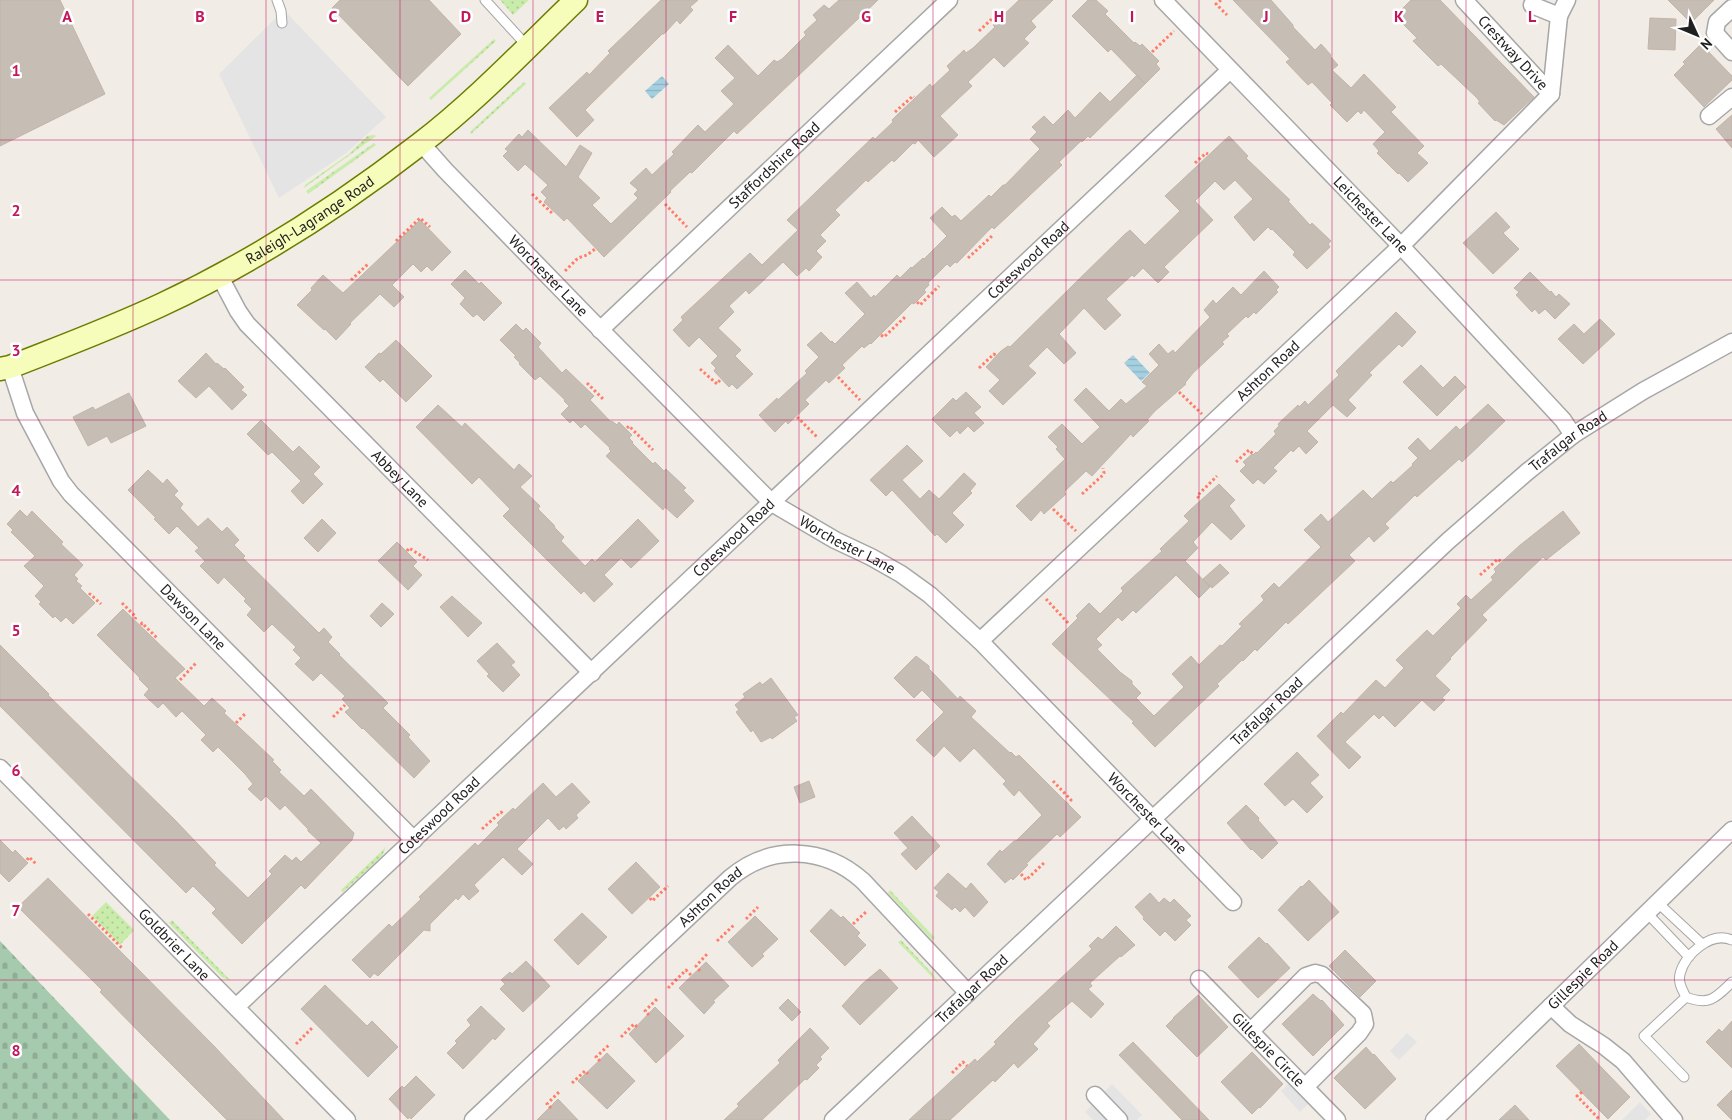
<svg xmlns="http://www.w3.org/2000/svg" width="1732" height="1120" font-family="'PT Sans',sans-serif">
  <defs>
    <pattern id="grass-dots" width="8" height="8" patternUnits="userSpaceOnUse" patternTransform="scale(1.25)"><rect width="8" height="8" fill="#c9ecaa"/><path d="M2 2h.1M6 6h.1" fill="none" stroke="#acca92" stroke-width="1.8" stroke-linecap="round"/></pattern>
    <pattern id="cemetery-stones" width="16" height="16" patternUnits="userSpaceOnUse" patternTransform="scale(1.25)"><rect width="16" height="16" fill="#a6caad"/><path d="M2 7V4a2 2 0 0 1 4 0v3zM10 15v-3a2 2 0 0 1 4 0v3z" fill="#8fad95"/></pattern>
    <pattern id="water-rules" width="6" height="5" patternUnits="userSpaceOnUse" patternTransform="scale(1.25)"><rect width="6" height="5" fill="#a5d0e0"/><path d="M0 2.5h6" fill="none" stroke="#8eb2c0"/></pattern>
  </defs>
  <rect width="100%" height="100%" fill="#f1ede6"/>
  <!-- grass -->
  <path fill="url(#grass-dots)" d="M500,0H529L513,15Z
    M494,39L496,41L431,100L429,98Z
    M524,82L526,84L471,134L470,132L474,128Z
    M374,135L376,136L304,188L305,185L349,154L367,136Z
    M374,143L376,145L308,194L306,191Z
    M386,847L382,856L343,892L341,890Z
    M890,890L935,938L932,940L888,893Z
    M106,902L134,930L120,945L92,916Z
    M172,920L231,981L222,977L169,923Z
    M901,940L933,974L938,983L898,942Z"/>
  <!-- cemetery -->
  <path fill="url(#cemetery-stones)" d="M0,941L170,1120H0Z"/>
  <!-- parking -->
  <path fill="#e4e4e4" d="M284,10L386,117L345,154L279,198L219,74Z
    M1407,1033L1417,1042L1399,1060L1390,1051Z
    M1290,1082L1310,1102L1300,1112L1281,1091Z
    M1112,1084L1142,1115L1137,1120H1130L1103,1093Z
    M1640,1102L1651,1114L1645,1120H1622Z
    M1094,1103L1111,1120H1093L1085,1112Z"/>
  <!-- water -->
  <path fill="url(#water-rules)" d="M662,76L669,84L652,99L645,91Z
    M1133,355L1150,373L1141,381L1124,363Z"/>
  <!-- building -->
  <path fill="#c6bdb5" stroke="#c3b4a7" d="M0,0H60L105,94L0,146Z
    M340,0H429L461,34L408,86L332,8Z
    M661,0H698L690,7L693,10L680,24L677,20L664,34H662L585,110L594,120L577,137L549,108L587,72L589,75L610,53L608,51Z
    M839,0H878L737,134L734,131L692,173L690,172L670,191L671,192L604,257L567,218L564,221L544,202L547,198L541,192L548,185L525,164L518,171L503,156L508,151L505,149L519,134L522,137L528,130L566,167L580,145L592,153L578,177L600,198L592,205L611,224L638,198L634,194L638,190L630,183L646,168L652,175L674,154L672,152L698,125L705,132L734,104L721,91L735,78L715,58L728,45L758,76L774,60L777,62L782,59L806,35L804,32L817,20L813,15L824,5L829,9Z
    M1019,0H1053L1031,21L1036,27L1024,39L1029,43L1004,67L994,57L968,82L972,86L940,116L958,135L934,157L918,140L915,144L913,143L894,162L892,160L868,182L866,180L835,210L840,215L820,235L826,241L816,251L822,257L809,271L806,268L797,276L783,262L749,294L746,290L729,306L734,312L718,328L741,350L735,356L753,374L737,389L732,384L729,387L714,371L716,368L711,363L718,356L699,337L689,347L673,330L683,320L681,317L750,253L762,265L798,230L787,220L873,137L875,139L893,122L892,120L898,114L930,84L932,87L950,70L947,66L964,50L966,53L973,48L995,27L993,25Z
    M1088,0H1096L1108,11L1105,14L1134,43L1135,42L1140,46L1142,44L1159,61L1156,64L1160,69L1145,84L1111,49L1108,52L1072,16Z
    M1233,0H1271L1293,25V27L1315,50L1321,44L1331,55L1330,56L1338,65L1332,70L1351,88L1364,74L1396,107L1391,112L1424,146L1417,153L1428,163L1408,182L1399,173L1398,174L1377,153L1379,151L1373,144L1385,132L1364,110L1361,114L1358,111L1347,122L1330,105L1332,103L1312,82L1308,85L1286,62L1290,59Z
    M1411,0H1440L1534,97L1504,125L1496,120L1495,121L1478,103L1480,102L1477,98L1441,64L1438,66L1413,41L1417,38L1395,16Z
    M1668,0H1714L1691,23Z
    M1650,18L1676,19L1675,50L1648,49Z
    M1701,44L1732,76V80L1704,107L1674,75L1685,64L1683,62Z
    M1137,75L1145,84L1090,138L1088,136L1082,142L1081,141L1059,162L1062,165L994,229L992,227L957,263L955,262L950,267L947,264L928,283L929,285L924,290L926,292L914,304L912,303L871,344L870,343L864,348L862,346L842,365L845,368L829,383L826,380L805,400L809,404L788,424L786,421L775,432L759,415L777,398L778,400L807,373L805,371L819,357L807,345L821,332L831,342L832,341L835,344L865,314L845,293L857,282L871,298L874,295L875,297L897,275L900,278L911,267L912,268L923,258L924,259L947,236L930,218L942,207L952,217L955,215L961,221L989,195L991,197L1003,185H1005L1040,149L1030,139L1037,132L1032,127L1044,116L1053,125L1068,110L1075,118L1100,92L1110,102Z
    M1732,115V148L1716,129Z
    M1229,136L1248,156L1246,158L1290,200L1288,201L1310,225L1312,223L1331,241L1328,244L1330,247L1307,269L1293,255L1295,252L1272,229L1271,230L1268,227L1254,241L1234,217L1253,199L1235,180L1224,190L1215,181L1195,201L1213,220L1164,267L1169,272L1158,283L1143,268L1134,277L1132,275L1106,299L1121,315L1105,330L1084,308L1059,334L1076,353L1064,364L1047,347L1028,366L1036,373L1003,405L989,391L1000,380L986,367L1001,351L1008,346L1010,347L1124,235L1130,230L1145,245L1180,211L1165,196Z
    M1496,212L1510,227L1503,233L1519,249L1493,274L1463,243Z
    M420,220L451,252L432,271L427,266L421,272L413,264L392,285L404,297L394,307L380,294L350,323L351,324L336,340L325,329L324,330L297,305L312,290L311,288L323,275L343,293Z
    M465,270L479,284L481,282L502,303L484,321L477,314L473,317L460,304L465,298L451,284Z
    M1264,271L1279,287L1276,290L1278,292L1256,314L1254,312L1248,318L1246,316L1227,334L1229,336L1222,342L1224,344L1193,373L1185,383L1186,384L1155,411L1147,420L1149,421L1133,437L1131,434L1092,476L1086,471L1064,492L1066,494L1044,514L1041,510L1031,521L1016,506L1065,459L1056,449L1058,447L1048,437L1062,424L1082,444L1100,427L1074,400L1086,388L1109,411L1121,399L1126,404L1147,386L1142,382L1159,365L1149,354L1159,344L1168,354L1173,350L1175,353L1210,317L1204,310L1213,300L1216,304L1233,287L1241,295Z
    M1530,272L1550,292L1551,291L1556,297L1559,294L1570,304L1555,319L1545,309L1539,314L1535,309L1532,312L1516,295L1519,292L1514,288Z
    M1396,312L1416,332L1402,347L1399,344L1369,373L1372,375L1348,400L1356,408L1347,417L1333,405L1307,431L1318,442L1306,454L1299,446L1293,452L1291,450L1273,468L1277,471L1264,484L1258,479L1253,484L1240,471L1246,465L1243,462L1252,454L1253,455L1256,452L1257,453L1276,434L1274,431L1279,426L1278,424L1298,405L1299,407L1305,401L1308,405L1339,375L1336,371Z
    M1600,319L1615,334L1583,364L1558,339L1574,324L1584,334Z
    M516,324L523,331L526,328L541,343L538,347L562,373L566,369L594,396L590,400L611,422L612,421L617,425L619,422L632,435L629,438L633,442L632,443L653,464L655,462L664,471L666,469L686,488L683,490L694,501L677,518L665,507L663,510L606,456L611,451L609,449L610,448L585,424L581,428L573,420L570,423L561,414L569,406L564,401L565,400L540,376L535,380L519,364L520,363L514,357L516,356L500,340Z
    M396,340L432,376L406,402L383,379L380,382L365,367L379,353L381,354Z
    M206,353L216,364L217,363L224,369L225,368L244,387L241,390L247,395L232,410L209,386L196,398L178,381Z
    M1421,365L1443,388L1455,376L1466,387L1437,416L1403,382Z
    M966,392L981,407L974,413L984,423L974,432L968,426L960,434L957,430L950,437L932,419L953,398L956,401Z
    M129,393L146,426L111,443L107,436L88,446L73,417L93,407L95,410Z
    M1488,404L1505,421L1462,462L1459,459L1417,497L1415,495L1385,524L1389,528L1374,542L1369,536L1349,555L1355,561L1288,624L1286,622L1257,651L1255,649L1243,661L1242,660L1217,684L1219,686L1155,747L1132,723L1134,722L1052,644L1078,618L1076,616L1089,603L1100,614L1123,591L1121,588L1162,551L1160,549L1189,521L1184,516L1190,510L1219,484L1235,500L1229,506L1245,526L1231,540L1212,522L1193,542L1198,548L1185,561L1210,587L1199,598L1176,575L1136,613L1133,610L1122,621L1118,617L1096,639L1102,645L1097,649L1120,672L1132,681V684L1141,693L1136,698L1154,716L1184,687L1172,674L1191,656L1199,665L1220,645L1222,646L1242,626L1239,624L1264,600L1261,596L1274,583L1279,588L1321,547L1304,530L1321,514L1328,522L1363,490L1372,499L1391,481L1393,483L1413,465L1412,464L1418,458L1408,448L1418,438L1430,451L1456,426L1460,430Z
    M438,405L462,427L465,423L514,470L519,464L532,476L520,487L540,506L538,509L554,525L555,528L564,537L561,541L585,566L592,559L595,562L638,519L659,541L631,568L621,558L604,575L613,584L594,602L584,591L581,594L503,516L510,509L479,477L472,484L416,427Z
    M261,420L293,452L299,446L320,467L313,474L323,484L303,504L291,491L301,481L272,452L268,455L247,434Z
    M907,445L923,461L902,480L920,499L929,490L939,499L964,473L976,484L970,491L972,493L952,513L964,525L946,543L937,534L935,536L892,490L886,496L870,480Z
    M148,470L163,484L167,479L178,491L174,495L183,504L180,508L198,527L208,518L222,532L227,527L239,540L234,545L245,556L243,558L319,633L324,628L332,637L328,642L340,654L339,655L388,703L383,708L410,735L408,737L430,761L414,778L363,728L362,729L345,712L350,708L342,699L345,696L321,673L313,681L295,664L301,658L293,650L296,647L272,624L264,632L247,615L252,609L244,601L246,599L224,577L218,584L200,566L205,561L195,551L199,548L177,526L169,534L154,519L156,518L128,490Z
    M20,510L27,517L32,511L63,542L61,544L83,565L74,575L78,579L76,581L82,586L80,588L95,603L73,624L66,617L61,622L55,616L53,618L39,604L41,602L35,596L44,586L24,566L35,556L11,532L13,530L7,524Z
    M1563,511L1580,533L1546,560L1543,557L1482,615L1487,620L1450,658L1451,659L1435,676L1450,690L1442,698L1445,700L1434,711L1422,700L1395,727L1383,715L1379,719L1374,714L1345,742L1361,757L1349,769L1317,736L1341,712L1343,714L1376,680L1385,688L1404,668L1396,660L1427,630L1433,636L1461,608L1457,604L1466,595L1471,600L1493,580L1491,577L1496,572L1494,569L1519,546Z
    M322,519L336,533L318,552L304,538Z
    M397,542L417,562L413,566L422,575L408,590L378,561Z
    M1220,564L1229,573L1212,588L1203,579Z
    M452,596L482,623L468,637L440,607Z
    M382,603L394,614L381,627L370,616Z
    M123,609L185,669L175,678L204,706L212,698L226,711L224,713L274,760L272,761L281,770L279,772L304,796L311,789L354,833L352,840L305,889L301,885L242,944L212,913L216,909L193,886L186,893L0,706V645L49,694L48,695L175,820L216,863L214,865L248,898L272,874L269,871L285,855L292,861L296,857L301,862L321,843L308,831V829L285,805L280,810L266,796L261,801L248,789L253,784L245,774L218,747L213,752L201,740L206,735L182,711L176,717L163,703L158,708L144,695L149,689L139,679L140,678L97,635Z
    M497,643L515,662L511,665L520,675L503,692L487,676L489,674L477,661Z
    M916,656L929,666V669L936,676L958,699L960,696L976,711L971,717L1010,753L1011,752L1016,757L1019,755L1081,817L1060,837L1057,834L1026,864L1028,865L1013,880L1011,878L1005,883L987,864L1000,850L1002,852L1014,841H1016L1042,815L1019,790L1014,796L1003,784L1006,781L974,748L960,762L944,746L934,757L916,740L944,712L922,690L914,698L894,678Z
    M771,678L798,715L794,717L797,721L772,739L771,737L761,742L753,730L751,732L736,712L739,710L735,705L745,697L743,694L760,682L762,685Z
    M1297,752L1319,775L1310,783L1323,797L1307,813L1293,799L1285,806L1264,784Z
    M809,781L815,797L800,803L794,787Z
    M543,783L556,797L572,783L590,802L576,815L578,818L566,829L564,826L559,830L548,818L517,849L533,864L522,875L503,857L474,885L479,891L469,900L463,894L458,900L456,898L430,924V931L424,930L378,976L374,973L370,978L352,960L389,924L392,927L421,899L419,897L475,843L478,846L499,825L497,823L513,808L515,810Z
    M1246,805L1259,818L1258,820L1278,843L1262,859L1252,849L1251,850L1227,823Z
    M912,816L940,846L916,870L901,854L908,848L894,833Z
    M0,840L13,853L15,850L28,863L9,882L0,873Z
    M636,862L660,887L632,914L608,889Z
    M948,873L966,889L971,883L988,902L974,917L965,907L960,912L955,907L952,910L936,896L939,892L934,888Z
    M48,878L214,1046L284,1120H227L142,1035L100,992L102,990L18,907Z
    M1309,880L1339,912L1308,941L1278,910L1301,886L1302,887Z
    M1150,893L1159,903L1164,898L1170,903L1174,899L1191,916L1186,920L1191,925L1175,941L1165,931L1160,936L1143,919L1144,917L1135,907Z
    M831,909L841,918L843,916L860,933L857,936L866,945L845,966L810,931Z
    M582,913L607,937L578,965L554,940Z
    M755,916L778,939L762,954L764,956L752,967L728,942Z
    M1116,926L1135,945L1121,957L1120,956L1090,983L1092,986L1088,989L1104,1004L1091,1018L1072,1001L1047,1023L1050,1026L1033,1044L1038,1049L1018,1068L1014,1063L995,1082L993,1080L950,1120H909L975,1059L977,1062L996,1044L994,1042L1017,1019L1092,949L1089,946L1098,937L1102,940Z
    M1259,937L1266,944L1267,943L1290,968L1258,998L1228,967Z
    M1345,950L1376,981L1360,997L1329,966Z
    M526,961L550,986L523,1012L500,989L505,984L501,980L510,972L512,974Z
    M706,962L729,986L713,1001L715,1002L704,1014L679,988Z
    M880,969L898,988L860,1025L842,1006L862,984Z
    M325,985L367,1026L372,1021L398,1047L368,1077L301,1009Z
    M1313,994L1321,1001L1322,1000L1344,1025L1313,1056L1282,1024Z
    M1198,995L1228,1027L1197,1057L1166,1026L1174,1018H1173Z
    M788,999L801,1012L792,1021L779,1008Z
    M481,1006L505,1029L495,1040L493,1038L463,1069L447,1053L457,1043L455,1041L471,1025L467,1020Z
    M655,1007L684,1036L656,1063L629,1034Z
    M1732,1021V1068L1706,1042L1719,1029L1722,1032Z
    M810,1028L829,1048L820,1057L822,1059L816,1065L819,1068L807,1080L805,1079L762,1120H724L739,1106L737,1104L780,1063L778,1060Z
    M1133,1042L1209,1120H1182L1119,1055Z
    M1579,1044L1630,1097L1608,1119L1556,1066Z
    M1366,1047L1373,1055L1374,1054L1396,1079L1365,1109L1334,1078Z
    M1252,1052L1283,1084L1260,1108L1259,1107L1252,1114L1221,1082Z
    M607,1053L635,1081L607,1109L578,1081Z
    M416,1076L435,1095L411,1119L409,1117L408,1119L389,1099L402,1086L404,1088Z
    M1732,1090V1120L1717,1105Z
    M558,1099L578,1120H537Z
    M1515,1105L1529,1120H1499Z"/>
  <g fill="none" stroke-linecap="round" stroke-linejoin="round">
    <!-- service casing -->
    <g stroke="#a7a7a7" stroke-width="11">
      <path id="service" d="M277,0L281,11L282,23
        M485,0L528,47
        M1657,902L1702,944
        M1647,913L1689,957
        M1686,997C1709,1006 1716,998 1732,982
        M1684,1077L1644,1036L1686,997C1682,989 1678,983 1680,974C1685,954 1711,931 1732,940"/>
    </g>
    <!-- minor casing -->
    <g stroke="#a7a7a7" stroke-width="19">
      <g id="minor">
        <path id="s1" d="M1163,0L1401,246L1563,420L1573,435"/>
        <path id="s2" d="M1464,0L1551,94L1559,16L1532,5"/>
        <path d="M1732,8L1717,22L1715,33L1732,52"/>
        <path d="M1559,16L1567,0"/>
        <path d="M1709,116L1732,97"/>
        <path id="s3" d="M421,143L445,170L589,318L772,503L835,540L871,557L901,574L930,595L980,641L1233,902"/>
        <path id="s4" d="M219,275L238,311L247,324L592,673"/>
        <path id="s5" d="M600,330L949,0"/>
        <path id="s6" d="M10,367L25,413L61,481L71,494L414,840"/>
        <path id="s7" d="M980,641L1401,246L1551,94"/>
        <path id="s8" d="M0,768L347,1120"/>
        <path id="s9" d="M1199,979L1337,1120"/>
        <path d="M1551,1006L1570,1024L1604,1046L1623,1061L1674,1120"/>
        <path id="s10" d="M236,1007L1230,70"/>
        <path d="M1251,1031L1306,976L1315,973L1322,975L1363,1014L1365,1024L1359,1033L1305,1087"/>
        <path d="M1095,1095L1119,1120"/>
        <path id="s11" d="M473,1120L730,878C770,844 824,846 863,881L968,993"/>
        <path id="s12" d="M833,1120L1448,541L1527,472L1573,435L1643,391L1732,342"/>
        <path id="s13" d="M1434,1120L1732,830"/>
      </g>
    </g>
    <!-- secondary casing -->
    <g stroke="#6b7d01" stroke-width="25">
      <g id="secondary">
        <path id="s14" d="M0,369L10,367C61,347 112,328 161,305C253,262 340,206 420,144C476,101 525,49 576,0"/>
      </g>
    </g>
    <!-- path -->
    <path stroke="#ff7d69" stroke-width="3" stroke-dasharray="2.5 2.5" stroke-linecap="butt" d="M1221,0L1216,4L1227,15
      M979,31L997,14L1000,16
      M1152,52L1174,31
      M895,112L913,96L914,97
      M1195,163L1206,153L1208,154
      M532,194L553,214
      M665,204L687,227
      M396,241L420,218L430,227
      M968,258L992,236
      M565,271L578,258L587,255L595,249
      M351,280L368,264
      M917,302L920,305L939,286
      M881,335L884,337L905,317
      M979,368L994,354L996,356
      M700,369L717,384L720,380
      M838,377L860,400
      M587,383L603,399
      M1179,392L1202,414
      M797,417L818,438
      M627,428L629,426L653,450
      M1236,462L1249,450L1253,454
      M1082,494L1103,475L1104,473L1103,468
      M1199,498L1197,496L1217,476
      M1053,509L1076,531
      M407,551L409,548L428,560
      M1480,575L1498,559L1501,562
      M89,595L90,594L101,604
      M1046,599L1069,624
      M122,603L136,617L135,619
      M141,625L142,623L157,638
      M180,680L196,663
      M333,717L345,705
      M236,723L245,714
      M1053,781L1071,800L1068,803
      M482,829L501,812L504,815
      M27,860L29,857L36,864
      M1021,874L1026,880L1045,862
      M650,898L652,901L668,886
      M88,914L122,948
      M746,919L758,907
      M853,924L867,911
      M717,941L735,924
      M700,971L696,966L708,953
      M668,988L686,970L692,976
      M649,1015L645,1011L658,998
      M621,1037L634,1024L638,1028
      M296,1044L313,1027
      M600,1061L596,1057L609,1045
      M952,1073L963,1062L967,1066
      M572,1083L585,1071L588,1074
      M1582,1092L1577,1096L1600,1120
      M551,1108L547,1104L560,1091"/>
    <!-- service -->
    <use href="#service" stroke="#fff" stroke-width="9"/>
    <!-- minor -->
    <use href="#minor" stroke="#fff" stroke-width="16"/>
    <!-- secondary -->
    <use href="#secondary" stroke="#f6fcb9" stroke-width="22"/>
  </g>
  <!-- grid -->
  <path fill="none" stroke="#c2185b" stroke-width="1" stroke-opacity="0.55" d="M133,0V1120M266,0V1120M400,0V1120M533,0V1120M666,0V1120M799,0V1120M933,0V1120M1066,0V1120M1199,0V1120M1332,0V1120M1466,0V1120M1599,0V1120M0,140H1732M0,280H1732M0,420H1732M0,560H1732M0,700H1732M0,840H1732M0,980H1732"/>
  <g text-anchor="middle" stroke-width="5" stroke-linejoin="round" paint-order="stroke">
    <!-- street labels -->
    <g font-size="15" fill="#202020" stroke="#fff">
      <text dy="5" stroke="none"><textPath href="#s2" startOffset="72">Crestway Drive</textPath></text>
      <text dy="5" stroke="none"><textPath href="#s5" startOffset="240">Staffordshire Road</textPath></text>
      <text dy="5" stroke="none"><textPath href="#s1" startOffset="299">Leichester Lane</textPath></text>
      <text dy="5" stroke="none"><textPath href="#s14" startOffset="345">Raleigh-Lagrange Road</textPath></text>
      <text dy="5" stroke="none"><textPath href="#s10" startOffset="1089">Coteswood Road</textPath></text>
      <text dy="5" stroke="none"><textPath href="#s3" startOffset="184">Worchester Lane</textPath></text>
      <text dy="5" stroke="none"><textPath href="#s7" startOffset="395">Ashton Road</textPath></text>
      <text dy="5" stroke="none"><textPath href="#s12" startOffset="1001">Trafalgar Road</textPath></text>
      <text dy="5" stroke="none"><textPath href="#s4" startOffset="274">Abbey Lane</textPath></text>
      <text dy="5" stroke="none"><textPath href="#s10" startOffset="684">Coteswood Road</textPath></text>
      <text dy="5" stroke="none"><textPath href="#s3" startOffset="589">Worchester Lane</textPath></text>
      <text dy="5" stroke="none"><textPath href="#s6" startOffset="315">Dawson Lane</textPath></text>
      <text dy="5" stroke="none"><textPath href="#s12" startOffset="596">Trafalgar Road</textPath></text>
      <text dy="5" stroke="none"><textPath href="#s3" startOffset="994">Worchester Lane</textPath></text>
      <text dy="5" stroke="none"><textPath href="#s10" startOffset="279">Coteswood Road</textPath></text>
      <text dy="5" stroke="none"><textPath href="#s11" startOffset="326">Ashton Road</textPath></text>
      <text dy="5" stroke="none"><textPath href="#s8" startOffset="248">Goldbrier Lane</textPath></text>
      <text dy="5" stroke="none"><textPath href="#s13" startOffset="208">Gillespie Road</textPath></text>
      <text dy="5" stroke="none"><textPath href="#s12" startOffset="191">Trafalgar Road</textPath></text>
      <text dy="5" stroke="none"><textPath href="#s9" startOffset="99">Gillespie Circle</textPath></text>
    </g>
  </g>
  <g font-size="16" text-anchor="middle" font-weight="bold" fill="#c2185b" stroke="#fff" stroke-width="5" stroke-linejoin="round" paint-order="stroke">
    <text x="67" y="22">A</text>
    <text x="200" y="22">B</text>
    <text x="333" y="22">C</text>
    <text x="466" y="22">D</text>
    <text x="600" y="22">E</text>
    <text x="733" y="22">F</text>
    <text x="866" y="22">G</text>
    <text x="999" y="22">H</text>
    <text x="1132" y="22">I</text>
    <text x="1266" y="22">J</text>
    <text x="1399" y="22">K</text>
    <text x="1532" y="22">L</text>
    <text x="16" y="76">1</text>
    <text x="16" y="216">2</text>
    <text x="16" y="356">3</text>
    <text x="16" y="496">4</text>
    <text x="16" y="636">5</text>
    <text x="16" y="776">6</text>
    <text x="16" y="916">7</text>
    <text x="16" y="1056">8</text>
  </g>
  <!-- north arrow -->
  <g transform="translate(1697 35) rotate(134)" stroke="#ffffff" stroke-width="4" paint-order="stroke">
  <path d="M0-4L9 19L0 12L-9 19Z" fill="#202020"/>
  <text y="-8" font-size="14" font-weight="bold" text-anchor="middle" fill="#202020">N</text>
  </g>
</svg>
